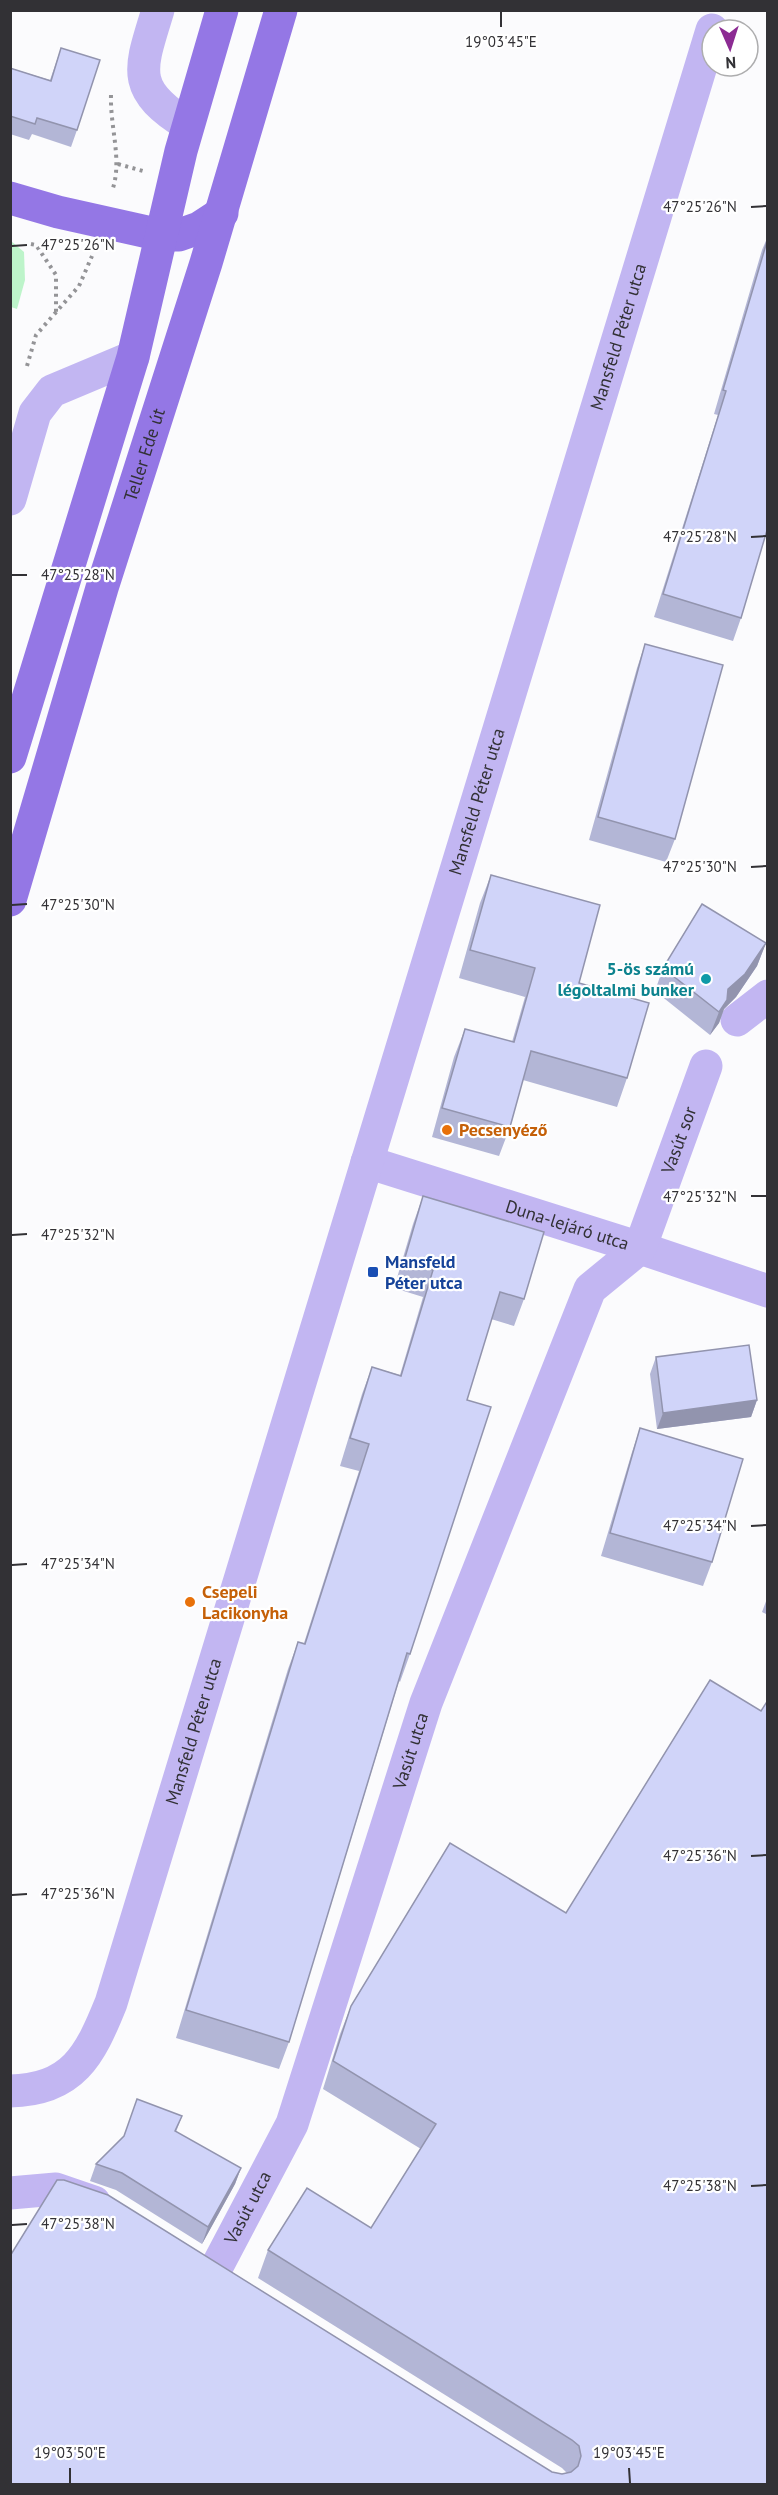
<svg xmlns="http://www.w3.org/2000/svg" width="778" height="2495" font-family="'PT Sans',sans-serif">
  <rect width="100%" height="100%" fill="#fbfbfd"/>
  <!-- green -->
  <path fill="#bdf4ca" d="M11,241L24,252L25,280L17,309L11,307Z"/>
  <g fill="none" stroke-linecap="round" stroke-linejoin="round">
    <!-- path -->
    <path stroke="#949497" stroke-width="4" stroke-dasharray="3 4.5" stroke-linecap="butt" d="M111,95C110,127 122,159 113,188
      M118,164L143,171
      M31,244L36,245L56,275V313
      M27,366L36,335L79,286L92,256"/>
    <!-- minor -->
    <g stroke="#c2b6f2" stroke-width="33">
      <path d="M158,10C140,69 129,89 188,125"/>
      <path d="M10,499L35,413L52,391L133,357"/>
      <path d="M737,1020L768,996"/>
      <path id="s1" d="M367,1162L640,1248L768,1291"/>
      <path id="s2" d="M10,2091C73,2090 90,2055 111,2003L712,30"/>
      <path d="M10,2193L56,2189L94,2202"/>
      <path id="s3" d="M213,2274L292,2124L426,1703L590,1289L640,1248L706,1066"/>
    </g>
    <!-- major -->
    <g stroke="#9477e5" stroke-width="33">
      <path d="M10,198L58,212L161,235H179L199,228L222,213"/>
      <path d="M10,757L133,357L181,151L222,10"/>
      <path id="s4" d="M10,900L102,588L206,263L281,10"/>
    </g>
  </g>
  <!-- wall -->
  <path fill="#b3b6d6" d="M61,48L77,130L71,147L32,134L29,140L10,134V68L50,80Z
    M768,236V527L741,618L733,641L654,617L718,415L714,414L762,250Z
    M645,644L675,839L666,862L589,840L637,668Z
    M491,875L579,983L627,1078L617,1107L523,1080L510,1127L499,1156L432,1137L454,1057L465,1029L512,1042L525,997L459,978L480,903Z
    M766,943L757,966L736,997L724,1009L719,1023L710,1035L655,991L663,968Z
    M423,1196L524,1299L514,1326L491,1319L467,1400L410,1654L400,1682L399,1681L289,2042L279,2069L176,2038L288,1669L298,1642L304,1643L359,1471L340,1466L362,1394L372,1367L400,1375L423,1297L394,1288L413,1224Z
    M656,1357L757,1400L751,1417L657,1429L650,1374Z
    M640,1428L712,1562L703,1586L601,1556L632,1452Z
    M768,1596V1615L762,1612Z
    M761,1711L768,2484H10L552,2472L562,2474L567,2473L562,2468L258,2278L268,2250L371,2228L421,2149L323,2089L340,2034L351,2006L566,1913Z
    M182,2116L176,2132L241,2168L235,2184L202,2244L116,2190L90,2181L96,2164Z"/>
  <!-- shaded-wall -->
  <path fill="#9294ae" d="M766,943L757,966L736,997L724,1009L719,1023L710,1035L728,989Z
    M757,1400L751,1417L657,1429L663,1413Z
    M241,2168L235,2184L202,2244L208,2227Z"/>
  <!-- building -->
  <path fill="#d0d4f9" stroke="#9294ae" stroke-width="1.5" d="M61,48L100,60L77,130L37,118L35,124L10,116V68L51,81Z
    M768,238V527L741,618L663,594L726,391L723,390Z
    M645,644L723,665L675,839L598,817Z
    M491,875L600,905L579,983L649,1003L627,1078L531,1051L510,1127L442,1108L465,1029L514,1042L535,968L470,950Z
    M702,904L766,943L745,974L728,989L727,1000L719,1012L663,968Z
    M423,1196L544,1232L524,1299L500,1292L467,1400L491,1407L410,1654L407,1653L289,2042L186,2010L298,1642L305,1644L369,1444L350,1438L372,1367L401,1376L433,1270L404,1261Z
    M749,1345L757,1400L663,1413L656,1357Z
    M640,1428L743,1459L712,1562L610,1533Z
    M710,1680L761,1711L768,1700V2484H10V2256L57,2180H64L108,2195L552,2472L562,2474L571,2472L578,2466L581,2456L579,2446L572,2440L268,2250L307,2188L371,2228L436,2124L333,2061L351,2006L450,1843L566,1913Z
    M137,2099L182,2116L175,2131L241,2168L208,2227L122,2173L96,2164L124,2136Z"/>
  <!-- ticks -->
  <path fill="none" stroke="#323135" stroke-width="2" d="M501,12V27M751,207L766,206M12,246L27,245M751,537L766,536M12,575H27M751,867L766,866M12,905L27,904M751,1196H766M12,1235L27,1234M751,1526L766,1525M12,1565L27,1564M751,1856L766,1855M12,1895L27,1894M751,2186L766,2185M12,2225L27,2224M70,2468V2483M629,2468L630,2483"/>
  <!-- markers -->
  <circle fill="#0f9aa8" stroke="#fff" stroke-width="2" cx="706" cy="979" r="6"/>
  <g fill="#e8710a" stroke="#fff" stroke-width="2">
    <circle cx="447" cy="1130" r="6"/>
    <circle cx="190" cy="1602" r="6"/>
  </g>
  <rect fill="#1a4fb4" stroke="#fff" stroke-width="2" x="367" y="1266" width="12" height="12" rx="3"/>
  <g text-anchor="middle" stroke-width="4.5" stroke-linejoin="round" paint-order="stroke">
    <!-- street labels -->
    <g font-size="18" fill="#323135" stroke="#fff">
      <text dy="6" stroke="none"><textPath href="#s2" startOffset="1887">Mansfeld Péter utca</textPath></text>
      <text dy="6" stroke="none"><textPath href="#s4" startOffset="465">Teller Ede út</textPath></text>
      <text dy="6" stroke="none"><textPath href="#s2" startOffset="1401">Mansfeld Péter utca</textPath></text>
      <text dy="6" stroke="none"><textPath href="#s3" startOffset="1236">Vasút sor</textPath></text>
      <text dy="6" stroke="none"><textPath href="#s1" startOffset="210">Duna-lejáró utca</textPath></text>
      <text dy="6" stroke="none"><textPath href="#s2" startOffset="429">Mansfeld Péter utca</textPath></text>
      <text dy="6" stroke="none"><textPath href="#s3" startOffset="561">Vasút utca</textPath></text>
      <text dy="6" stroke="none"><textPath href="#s3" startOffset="75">Vasút utca</textPath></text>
    </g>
    <!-- culture labels -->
    <g font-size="18" font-weight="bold" fill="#0d838f" stroke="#fff" text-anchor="end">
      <text x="694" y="975">5-ös számú<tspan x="694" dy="21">légoltalmi bunker</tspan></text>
    </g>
    <!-- food labels -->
    <g font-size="18" font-weight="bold" fill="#c56008" stroke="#fff" text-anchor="start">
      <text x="459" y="1136">Pecsenyéző</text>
      <text x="202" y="1598">Csepeli<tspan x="202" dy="21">Lacikonyha</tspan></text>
    </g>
    <!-- transit labels -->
    <g font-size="18" font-weight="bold" fill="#164399" stroke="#fff" text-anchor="start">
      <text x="385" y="1268">Mansfeld<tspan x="385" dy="21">Péter utca</tspan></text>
    </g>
  </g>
  <g font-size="15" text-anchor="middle" fill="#323135" stroke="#fff" stroke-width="4.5" stroke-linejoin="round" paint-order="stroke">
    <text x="501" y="47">19°03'45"E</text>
    <text x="700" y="212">47°25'26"N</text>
    <text x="78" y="250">47°25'26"N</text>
    <text x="700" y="542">47°25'28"N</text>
    <text x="78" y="580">47°25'28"N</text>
    <text x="700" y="872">47°25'30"N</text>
    <text x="78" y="910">47°25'30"N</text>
    <text x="700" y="1202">47°25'32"N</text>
    <text x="78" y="1240">47°25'32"N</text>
    <text x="700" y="1531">47°25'34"N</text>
    <text x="78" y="1569">47°25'34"N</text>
    <text x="700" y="1861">47°25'36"N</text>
    <text x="78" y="1899">47°25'36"N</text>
    <text x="700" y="2191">47°25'38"N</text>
    <text x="78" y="2229">47°25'38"N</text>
    <text x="70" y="2458">19°03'50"E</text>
    <text x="629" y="2458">19°03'45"E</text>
  </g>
  <!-- border -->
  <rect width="778" height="2495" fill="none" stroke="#323135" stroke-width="24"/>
  <!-- north arrow -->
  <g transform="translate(730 48) rotate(177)"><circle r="28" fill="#ffffff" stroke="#adadae" stroke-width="1.5"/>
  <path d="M0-4.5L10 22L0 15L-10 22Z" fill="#8c2b93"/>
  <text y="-9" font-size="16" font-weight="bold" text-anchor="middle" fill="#323135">N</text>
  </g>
</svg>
